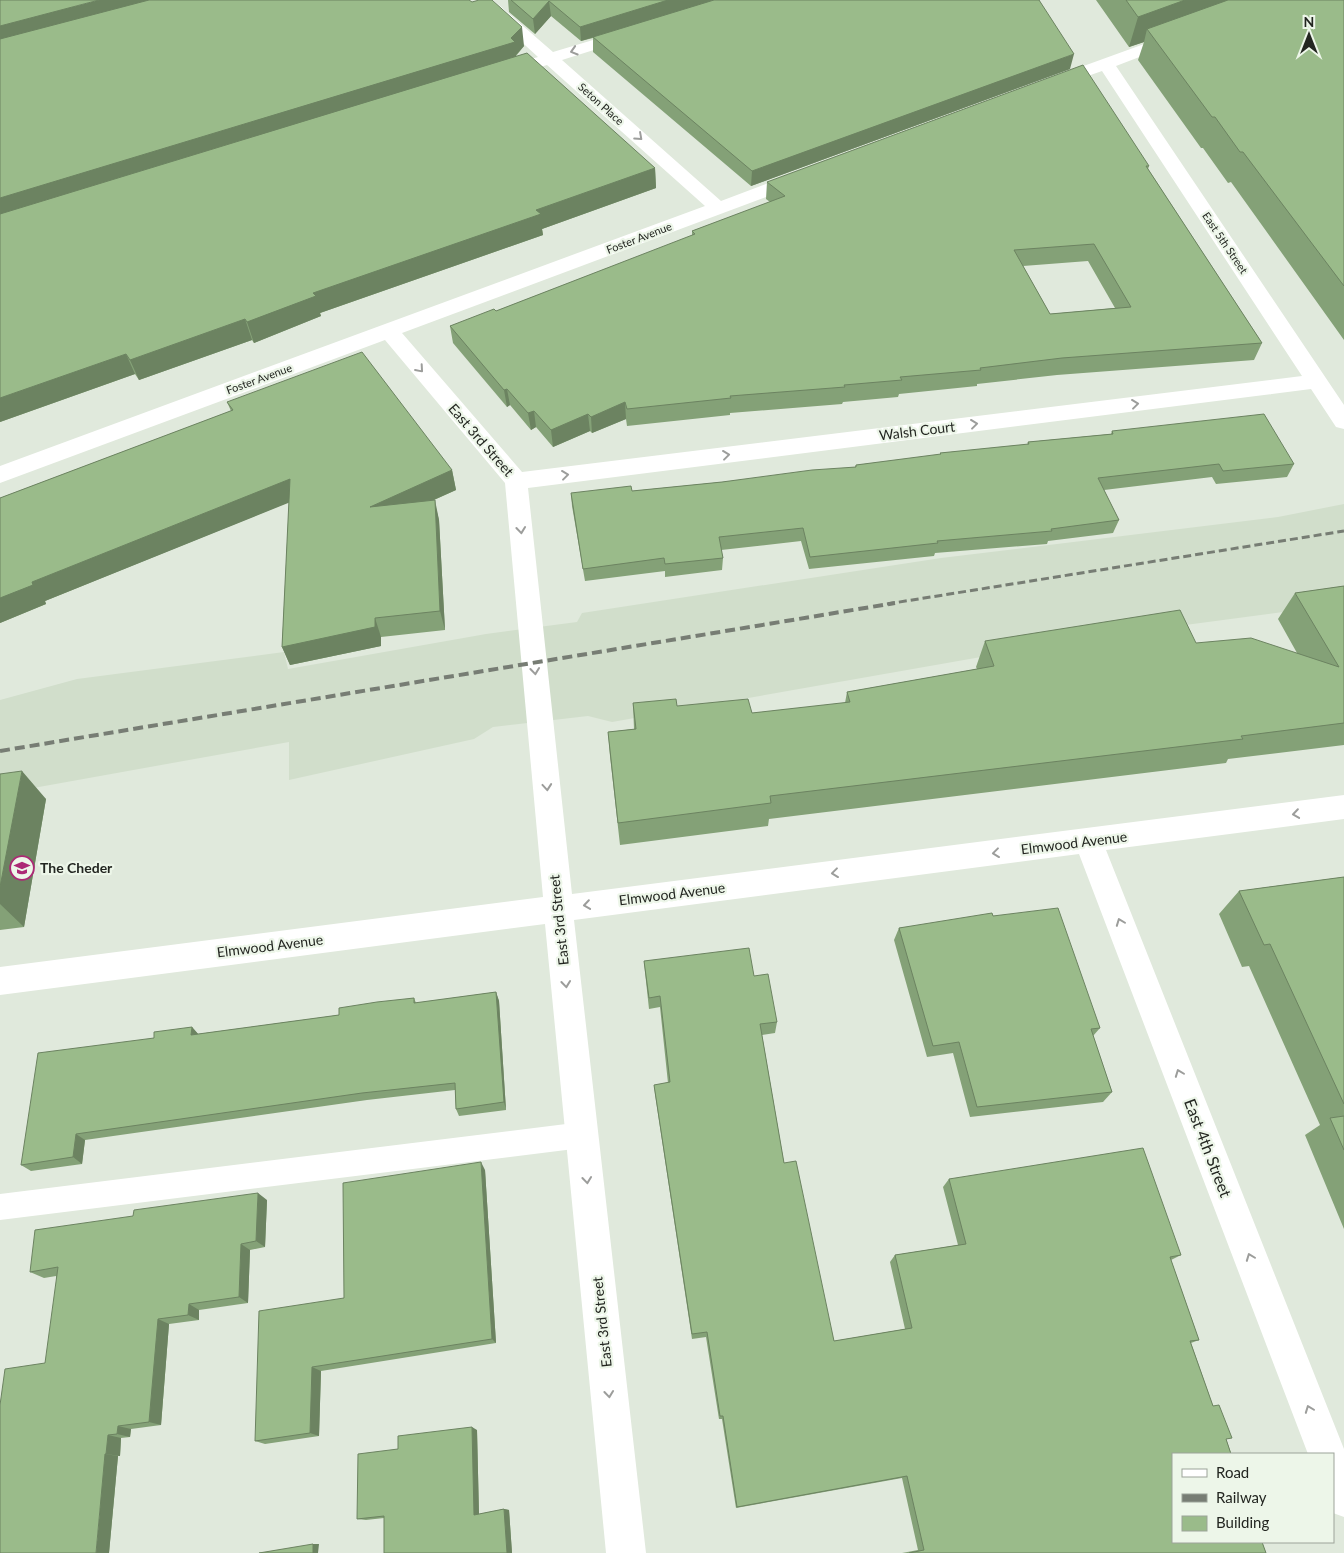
<svg xmlns="http://www.w3.org/2000/svg" width="1344" height="1553" font-family="Lato,sans-serif">
  <rect width="100%" height="100%" fill="#e0e9dc"/>
  <!-- built -->
  <path fill="#d1decb" d="M1344,504V604L1095,637L612,722L588,716L493,727L474,739L289,780V742L0,794V700L77,679L284,652L288,669L486,634L577,622L582,613L941,558L1278,517Z"/>
  <g fill="none" stroke-linecap="round" stroke-linejoin="round">
    <!-- service -->
    <path fill="#fff" fill-rule="evenodd" d="M582,1122L591,1126L595,1135L591,1144L582,1148L0,1220V1194Z"/>
    <!-- minor -->
    <path fill="#fff" fill-rule="evenodd" d="M476,0H493L553,52L623,31H635L637,34L635,37L562,60L721,201L795,173L802,171L809,173L811,177L809,181L402,333L522,472L1302,376L1102,71L1051,89L1045,88L1042,84L1045,80L1169,35H1181L1183,38L1181,41L1116,66L1344,405V429L1336,427L1311,389L528,488L572,894L1344,795V819L1106,850L1344,1449V1517L1333,1513V1454H1308L1079,854L574,920L646,1553H606L545,924L0,995V967L543,897L505,483L385,340L0,483V466L705,206L547,65L503,78L497,77L495,73L497,69L538,57Z"/>
    <!-- rail-far1 -->
    <path stroke="#777d74" stroke-width="3" stroke-dasharray="8 4" stroke-linecap="butt" d="M887,604L1344,531"/>
    <!-- rail -->
    <path stroke="#777d74" stroke-width="4" stroke-dasharray="10 5" stroke-linecap="butt" d="M0,751L895,603"/>
  </g>
  <!-- wall -->
  <path fill="#84a177" fill-rule="evenodd" d="M0,0L524,46L516,56L655,168L656,188L542,229L543,235L320,313L321,316L254,343L252,340L139,380L135,374L0,422Z
    M508,0H1039L1070,69L751,186L593,52V38L581,41L551,16L535,34L509,12Z
    M1096,0H1344V340L1231,182L1228,183L1203,148H1201L1138,60L1144,42L1129,47Z
    M1149,166L1148,169L1262,343L1254,360L1057,375L977,384V386L899,394L898,397L843,402L842,404L730,413V415L627,426L626,419L592,433L590,431L553,447L536,427L531,430L510,405L507,407L453,343L450,326L496,311L692,236V231L770,202L766,199L767,182ZM1088,261L1115,308L1050,314L1023,266Z
    M227,402L452,470L456,490L434,500L439,520L445,630L381,637V646L290,665L282,647L289,502L45,601L46,604L0,623V498L231,411Z
    M1112,431L1294,464L1287,477L1216,484L1212,477L1104,490L1119,520L1113,533L1048,541L1047,544L935,553L934,556L809,569L801,541L721,550L723,558L722,570L665,577V571L585,581L572,506L571,493L632,491L722,482L855,467L856,465L940,455V453L1027,445L1028,442L1111,434Z
    M1344,586V745L1228,759L1226,763L769,819L768,826L620,845L610,756L608,732L634,729L633,703L752,713L845,703L847,692L977,669L976,667L985,641L1196,643L1297,653L1278,619L1295,593Z
    M0,774L46,799L24,927L0,930Z
    M1344,877V1229L1305,1135L1320,1125L1249,966L1242,967L1219,914L1239,891Z
    M993,916L1100,1028L1093,1036L1112,1092L1103,1102L970,1117L953,1053L927,1057L894,940L899,928Z
    M644,961L754,976L777,1022L775,1033L762,1035L784,1163L834,1341L905,1329L890,1262L895,1255L958,1245L943,1187L949,1179L1181,1255L1171,1260L1199,1340L1191,1343L1213,1406L1226,1439L1266,1553H902L918,1550L902,1478L736,1508L722,1419H719L706,1337L692,1339L655,1094L654,1085L668,1083L660,1007L649,1009L645,972Z
    M496,992L499,1001L506,1110L459,1116L456,1109L455,1090L367,1100L85,1140L82,1164L31,1171L21,1165L154,1038L192,1027L198,1034L339,1015L414,998L416,1003Z
    M485,1170L496,1343L321,1371L319,1436L265,1444L255,1441L344,1298Z
    M267,1200L265,1247L250,1250L248,1303L199,1310V1320L169,1324L161,1425L131,1429L130,1437L121,1438L120,1456H118L109,1553L56,1276L44,1278L30,1272Z
    M477,1430L479,1514L504,1509L509,1510L512,1553L384,1518L366,1520L357,1519L398,1449Z"/>
  <!-- shaded-wall -->
  <path fill="#6c8361" d="M99,0H180L0,48V26Z
    M668,0H716L581,41L580,27Z
    M1185,0H1257L1147,29L1144,42L1129,47L1138,17Z
    M549,1L551,16L535,34L533,19Z
    M522,27L524,46L516,55L517,62L0,222V198L511,38Z
    M1074,54L1070,69L751,186L752,171Z
    M655,168L656,188L542,229L543,235L320,313L321,316L254,343L247,322L313,293L536,210Z
    M245,319L252,340L139,380L130,360Z
    M126,354L135,374L0,422V398Z
    M507,389L510,405L507,407L504,390Z
    M625,402L626,419L592,433L591,417Z
    M534,411L536,427L531,430L528,413Z
    M588,414L590,431L553,447L551,430Z
    M452,470L456,490L375,526L370,507Z
    M290,479L298,499L45,601L46,604L0,623V598L32,582Z
    M435,500L439,520L445,630L440,611Z
    M375,618L381,637V646L290,665L282,647Z
    M22,771L46,799L24,927L0,904V887Z
    M496,992L499,1001L506,1110L504,1102Z
    M192,1027L199,1035H191Z
    M76,1134L85,1140L82,1164L73,1157Z
    M481,1162L485,1170L496,1343L492,1339Z
    M258,1193L267,1200L265,1247L256,1241Z
    M241,1244L250,1250L248,1303L239,1297Z
    M189,1304L199,1310V1320L188,1315Z
    M158,1319L169,1324L161,1425L149,1422Z
    M312,1367L321,1371L319,1436L310,1433Z
    M118,1426L131,1429L130,1437L117,1434Z
    M472,1427L477,1430L479,1516L474,1515Z
    M108,1435L121,1438L120,1456L106,1454Z
    M105,1454L118,1456L109,1553H96Z
    M504,1509L509,1510L512,1553H507Z
    M313,1544H319L318,1553H313Z"/>
  <!-- building -->
  <path fill="#9abb8a" stroke="#6c8361" fill-rule="evenodd" d="M0,0H99L0,26Z
    M149,0H469L472,2L479,0H492L522,27L511,38L515,42L0,198V39Z
    M511,0H668L580,27L549,1L533,19Z
    M714,0H1039L1074,54L752,171L593,37Z
    M1126,0H1185L1138,17Z
    M1228,0H1344V286L1243,152H1240L1215,117H1212L1147,29Z
    M527,53L655,168L536,210L541,214L313,293L316,296L247,322L245,319L130,360L126,354L0,398V214Z
    M1083,65L1149,166H1146L1262,343L1062,358L980,368L981,370L900,377L902,380L844,385L845,387L730,396L731,398L627,409L625,402L591,417L588,414L551,430L534,411L528,413L507,389L504,390L450,326L494,309L496,311L695,234L692,231L785,196L767,182ZM1094,244L1131,307L1050,314L1014,250Z
    M362,352L452,470L370,507L435,500L440,611L375,618V627L282,647L290,479L32,582L33,585L0,598V498L233,410L227,402Z
    M1264,414L1294,464L1223,471L1219,464L1098,478L1119,520L1051,529L1052,531L937,541L938,543L810,557L803,528L719,537L723,558L665,564L664,558L583,569L571,493L631,486L632,491L722,482L812,470L856,467V465L941,454L940,453L1029,444L1028,442L1113,434L1112,431Z
    M1344,586V723L1241,736L1243,739L770,796L771,803L618,823L608,732L636,729L633,703L676,699L677,706L748,699L752,713L850,702L847,692L994,666L985,641L1180,610L1196,643L1251,638L1339,667L1295,593Z
    M22,771L0,887V774Z
    M1344,877V1104L1270,944L1264,945L1239,891Z
    M1058,908L1100,1028L1091,1029L1112,1092L977,1107L959,1042L933,1046L899,928L992,913L993,916Z
    M749,948L754,976L768,974L777,1022L760,1024L784,1163L796,1161L834,1341L912,1328L895,1255L966,1244L949,1179L1143,1148L1181,1255L1170,1257L1199,1340L1190,1341L1213,1406L1219,1405L1232,1438L1226,1439L1231,1454H1173V1542H1262L1266,1553H909L924,1550L907,1476L737,1507L723,1416H720L707,1332L692,1334L654,1085L670,1082L660,996L649,998L644,961Z
    M496,992L504,1102L456,1109L455,1083L362,1093L76,1134L73,1157L21,1165L38,1053L154,1038V1032L192,1027L191,1035L339,1015V1008L377,1002L414,998V1003Z
    M1344,1116V1150L1330,1118Z
    M481,1162L492,1339L312,1367L310,1433L255,1441L259,1311L344,1298L343,1183Z
    M258,1193L256,1241L241,1244L239,1297L189,1304L188,1315L158,1319L149,1422L118,1426L117,1434L108,1435L106,1454H105L96,1553H0V1405L5,1369L45,1363L58,1267L30,1272L35,1230L133,1216L134,1210Z
    M472,1427L474,1515L504,1509L507,1553H384V1516L357,1519L358,1454L398,1449V1436Z
    M313,1544V1553H259Z"/>
  <!-- one-way arrows -->
  <defs><path id="oneway-chevron" d="M-2-3.5L2.5 0L-2 3.5" fill="none" stroke-width="1.6" stroke-linecap="round" stroke-linejoin="round" transform="scale(1.25)"/></defs>
  <g stroke="#9c9d9b">
    <use href="#oneway-chevron" transform="translate(574 51) rotate(163)"/>
    <use href="#oneway-chevron" transform="translate(639 137) rotate(42)"/>
    <use href="#oneway-chevron" transform="translate(420 369) rotate(49)"/>
    <use href="#oneway-chevron" transform="translate(1135 404) rotate(-7)"/>
    <use href="#oneway-chevron" transform="translate(974 424) rotate(-7)"/>
    <use href="#oneway-chevron" transform="translate(726 455) rotate(-7)"/>
    <use href="#oneway-chevron" transform="translate(565 475) rotate(-7)"/>
    <use href="#oneway-chevron" transform="translate(521 530) rotate(84)"/>
    <use href="#oneway-chevron" transform="translate(535 671) rotate(84)"/>
    <use href="#oneway-chevron" transform="translate(547 787) rotate(85)"/>
    <use href="#oneway-chevron" transform="translate(1296 814) rotate(172)"/>
    <use href="#oneway-chevron" transform="translate(996 853) rotate(173)"/>
    <use href="#oneway-chevron" transform="translate(835 873) rotate(173)"/>
    <use href="#oneway-chevron" transform="translate(587 905) rotate(172)"/>
    <use href="#oneway-chevron" transform="translate(1120 922) rotate(-111)"/>
    <use href="#oneway-chevron" transform="translate(566 984) rotate(84)"/>
    <use href="#oneway-chevron" transform="translate(1179 1073) rotate(-111)"/>
    <use href="#oneway-chevron" transform="translate(587 1180) rotate(84)"/>
    <use href="#oneway-chevron" transform="translate(1250 1257) rotate(-111)"/>
    <use href="#oneway-chevron" transform="translate(609 1394) rotate(84)"/>
    <use href="#oneway-chevron" transform="translate(1309 1409) rotate(-111)"/>
  </g>
  <!-- icons -->
  <defs>
    <g id="school-ring" transform="scale(1.25)"><circle r="9.5" fill="#edf6e9" stroke="#ac2975" stroke-width="1.5"/><path d="M0-5L7-2L0 1L-7-2ZM-4 1L0 2.5L4 1V4Q0 6-4 4Z" fill="#ac2975"/></g>
  </defs>
  <g fill-rule="evenodd">
    <use href="#school-ring" x="22" y="868"/>
  </g>
  <g text-anchor="middle" stroke-width="4.5" stroke-linejoin="round" paint-order="stroke">
    <!-- far-street labels -->
    <g font-size="11" fill="#232621" stroke="#edf6e9">
      <text transform="translate(601 104) rotate(42)" y="4">Seton Place</text>
      <text transform="translate(639 238) rotate(-21)" y="4">Foster Avenue</text>
      <text transform="translate(1225 243) rotate(56)" y="4">East 5th Street</text>
      <text transform="translate(259 379) rotate(-20)" y="4">Foster Avenue</text>
    </g>
    <!-- street labels -->
    <g font-size="14" fill="#232621" stroke="#edf6e9">
      <text transform="translate(917 431) rotate(-7)" y="5">Walsh Court</text>
      <text transform="translate(481 440) rotate(49)" y="5">East 3rd Street</text>
      <text transform="translate(1074 843) rotate(-7)" y="5">Elmwood Avenue</text>
      <text transform="translate(672 894) rotate(-7)" y="5">Elmwood Avenue</text>
      <text transform="translate(559 920) rotate(-96)" y="5">East 3rd Street</text>
      <text transform="translate(270 946) rotate(-7)" y="5">Elmwood Avenue</text>
      <text transform="translate(602 1322) rotate(-96)" y="5">East 3rd Street</text>
    </g>
    <!-- poi labels -->
    <g font-size="14" font-weight="bold" fill="#232621" stroke="#edf6e9" text-anchor="start">
      <text x="40" y="873">The Cheder</text>
    </g>
    <!-- near-street labels -->
    <g font-size="16" fill="#232621" stroke="#edf6e9">
      <text transform="translate(1208 1148) rotate(69)" y="6">East 4th Street</text>
    </g>
  </g>
  <!-- legend -->
  <rect x="1172" y="1453" width="162" height="90" fill="#edf6e9" stroke="#9ca399"/>
  <rect x="1182" y="1469" width="25" height="8" fill="#ffffff" stroke="#9ca399"/>
  <text x="1216" y="1478" font-size="15" fill="#232621">Road</text>
  <rect x="1182" y="1494" width="25" height="8" fill="#777d74" stroke="#9ca399"/>
  <text x="1216" y="1503" font-size="15" fill="#232621">Railway</text>
  <rect x="1182" y="1516" width="25" height="15" fill="#9abb8a" stroke="#9ca399"/>
  <text x="1216" y="1528" font-size="15" fill="#232621">Building</text>
  <!-- north arrow -->
  <g transform="translate(1309 35)" stroke="#edf6e9" stroke-width="4" paint-order="stroke">
  <path d="M0-4L9 19L0 12L-9 19Z" fill="#232621"/>
  <text y="-8" font-size="14" font-weight="bold" text-anchor="middle" fill="#232621">N</text>
  </g>
</svg>
